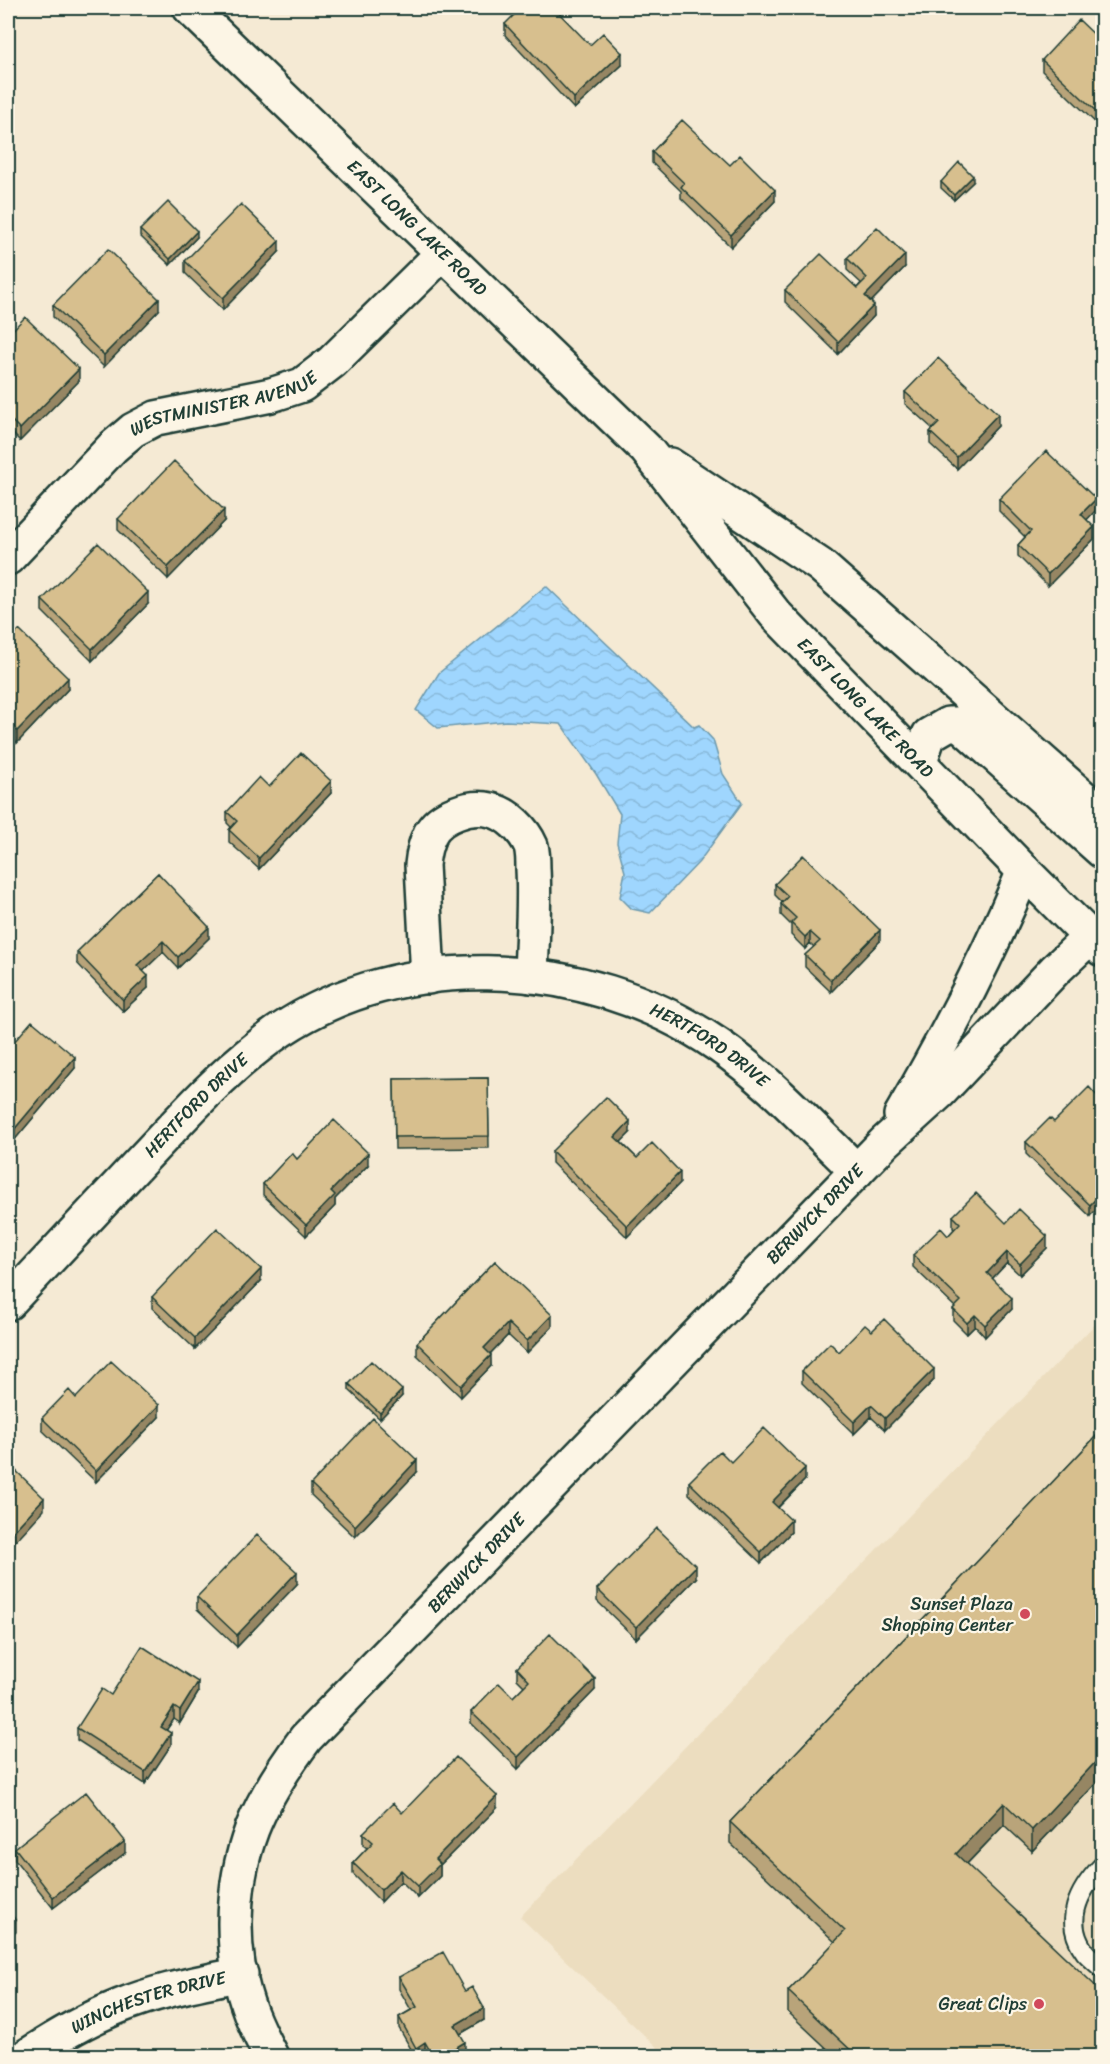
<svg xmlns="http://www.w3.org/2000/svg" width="1110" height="2064" font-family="Sriracha,sans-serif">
  <defs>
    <pattern id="water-waves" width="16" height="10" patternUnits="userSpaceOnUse" patternTransform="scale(1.5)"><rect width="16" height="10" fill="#9fd6fe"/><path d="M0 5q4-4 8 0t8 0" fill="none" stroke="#88b9da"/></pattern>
  </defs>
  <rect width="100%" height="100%" fill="#f5ead4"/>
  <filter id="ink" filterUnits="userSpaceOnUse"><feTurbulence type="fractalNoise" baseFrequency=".0167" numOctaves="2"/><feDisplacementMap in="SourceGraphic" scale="12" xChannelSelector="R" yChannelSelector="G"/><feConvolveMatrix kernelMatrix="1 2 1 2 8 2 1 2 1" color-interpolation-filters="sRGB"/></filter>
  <g filter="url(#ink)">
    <!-- built -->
    <path fill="#ecddbf" d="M1102,1317V2056H666L520,1917Z"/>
    <!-- water -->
    <path fill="url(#water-waves)" stroke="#6c99ad" stroke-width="1.5" d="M546,586L694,727L699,725L713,740L723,774L742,803L699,862L650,913L632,909L620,897L625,872L617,843L620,814L596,774L561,724L506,721L438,728L416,710L439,673Z"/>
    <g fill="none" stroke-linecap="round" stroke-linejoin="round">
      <!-- lane casing -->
      <g stroke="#1f3d34" stroke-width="22">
        <path id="lane" d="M1102,1866C1079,1890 1062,1921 1085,1952C1090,1958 1097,1963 1102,1968"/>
      </g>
      <!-- street casing -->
      <g stroke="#1f3d34" stroke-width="38">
        <g id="street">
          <path id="s1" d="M8,558L113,447L133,430L156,418L271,395L302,385L332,362L443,253"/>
          <path d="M428,977L422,865C423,855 425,844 430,834C440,815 470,805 491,810C508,814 524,830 531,846C533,853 533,861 533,869C535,904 532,940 531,976"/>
          <path d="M901,1115C947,1036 989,955 1024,871"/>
          <path id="s2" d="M8,1303C52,1256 96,1209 140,1162C178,1122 215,1080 259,1046C388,943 586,954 718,1045C769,1080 812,1128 857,1171"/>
          <path id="s3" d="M27,2056C56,2037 87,2019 120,2006C159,1990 200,1983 241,1974"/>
          <path id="s4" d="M271,2056C264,2043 257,2029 251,2014C229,1957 230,1887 252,1829C265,1796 285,1766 306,1738L885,1142L940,1092L1055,970L1090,937"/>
        </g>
      </g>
      <!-- secondary casing -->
      <g stroke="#1f3d34" stroke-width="38">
        <g id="secondary">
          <path id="s5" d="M190,8L646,449L775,614L1024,871L1102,949"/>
          <path d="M670,465L820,565L1102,814"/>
          <path d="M920,761L929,735L948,724H960L1102,851"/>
        </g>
      </g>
      <!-- lane -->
      <use href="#lane" stroke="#fcf5e5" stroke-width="18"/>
      <!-- street -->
      <use href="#street" stroke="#fcf5e5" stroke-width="33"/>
      <!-- secondary -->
      <use href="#secondary" stroke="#fcf5e5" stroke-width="33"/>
    </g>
    <!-- wall -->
    <path fill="#b9a47a" stroke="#1f3d34" stroke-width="1.5" d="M505,24L590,45L622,65L574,109L505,35Z
      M1102,42V129L1042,71V60Z
      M652,152L730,165L775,201L731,247L681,198V191L652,163Z
      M941,182H973L954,200L941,188Z
      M140,230L197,237L170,265L140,236Z
      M279,252L223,310L185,273V261Z
      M847,258L905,267L871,302L874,316L838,354L785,302V290L857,288L861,283L847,270Z
      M53,305L159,310L104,367L53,317Z
      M8,335L79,381L20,441L8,429Z
      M905,392L998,426L957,469L930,444V432L933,429L905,404Z
      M999,499L1096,510L1086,520L1094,539L1048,586L1018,556V545L1025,537L999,511Z
      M118,519L224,521L168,579L118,530Z
      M42,600L148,604L92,661L42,611Z
      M8,641L68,689L17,743L8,734Z
      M269,787L331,793L259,869L229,842V830L231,827L227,823V812Z
      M158,873L209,938L178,968L163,952L143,971L148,988L123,1011L77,963V952Z
      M775,884L880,941L831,992L805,967V955L814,947L810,943L805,949L791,935V925L781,915V904L782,902L775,895Z
      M8,1049L75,1068L12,1143L8,1139Z
      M488,1078L489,1148L395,1149L394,1079Z
      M630,1133L621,1142L637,1158L680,1183L627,1237L552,1163V1151Z
      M1026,1142L1101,1168L1090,1216L1026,1154Z
      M297,1159L368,1165L335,1199V1206L306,1236L263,1195V1184Z
      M953,1216L1006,1223L1047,1248L1020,1275L1007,1263L992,1279L1012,1309L985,1337L975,1326L967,1334L953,1320V1309L955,1307L913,1267V1255L948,1236L954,1229L953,1228Z
      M495,1261L552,1327L527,1353L508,1335L490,1354L491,1366L461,1397L417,1355V1343Z
      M261,1281L195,1349L152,1308V1297Z
      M872,1331L934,1380L885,1430L871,1417L854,1434L802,1383V1371L839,1352Z
      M349,1384L402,1396L380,1419L349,1390Z
      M76,1398L159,1417L96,1482L42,1430V1418Z
      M1102,1430V1777L1032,1851L1004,1825L967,1864L1102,2056H835L788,2012V1991L835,1942L730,1843V1822Z
      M731,1462L805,1480L778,1508L791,1532L761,1563L689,1494V1482Z
      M417,1472L355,1537L311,1495V1484Z
      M696,1578L636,1639L597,1601V1589Z
      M297,1584L237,1647L197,1609V1597Z
      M517,1668L595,1690L518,1769L471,1723V1712L513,1697L524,1686L517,1679Z
      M198,1693L180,1723L174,1719L166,1730L171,1745L145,1784L77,1740V1728L111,1695Z
      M497,1808L440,1865V1876L418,1898L401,1881L381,1902L353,1874V1863L367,1848L363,1845V1833L402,1813Z
      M15,1848L125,1853L53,1908L15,1860Z
      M399,1977L465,1991L484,2020L460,2034L465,2054L461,2056H426L425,2054L420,2056H415L399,2028V2017L411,2010L399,1989Z"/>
    <!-- shaded-wall -->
    <path fill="#968663" stroke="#1f3d34" stroke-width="1.5" d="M622,53V65L574,109V98Z
      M973,176V182L954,200V195Z
      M775,190V201L731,247V235Z
      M197,231V237L170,265V259Z
      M279,241V252L223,310V298Z
      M905,255V267L865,308V296Z
      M159,299V310L104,367V355Z
      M874,305V316L838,354V342Z
      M79,369V381L20,441V429Z
      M998,414V426L957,469V457Z
      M1096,499V510L1081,526V514Z
      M224,510V521L168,579V567Z
      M1094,527V539L1048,586V574Z
      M148,592V604L92,661V649Z
      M68,678V689L17,743V731Z
      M331,781V793L259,869V858Z
      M209,927V938L178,968V957Z
      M880,930V941L831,992V980Z
      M810,932V943L805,949V937Z
      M163,941V952L137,977V965Z
      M148,976V988L123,1011V1000Z
      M75,1057V1068L12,1143V1132Z
      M630,1121V1133L615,1148V1137Z
      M368,1153V1165L335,1199V1206L306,1236V1225L331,1191Z
      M1102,1156V1167L1096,1174V1163Z
      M680,1172V1183L627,1237V1226Z
      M1102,1192V1204L1090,1216V1205Z
      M1047,1236V1248L1020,1275V1264Z
      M1007,1252V1263L987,1284V1273Z
      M261,1269V1281L195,1349V1338Z
      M1012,1298V1309L985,1337V1325Z
      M552,1315V1327L527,1353V1341Z
      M975,1315V1326L967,1334V1323Z
      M508,1323V1335L484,1360V1348Z
      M491,1355V1366L461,1397V1386Z
      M934,1369V1380L885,1430V1418Z
      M402,1390V1396L380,1419V1413Z
      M159,1405V1417L96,1482V1471Z
      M871,1405V1417L854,1434V1422Z
      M417,1460V1472L355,1537V1526Z
      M805,1468V1480L772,1513V1502Z
      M44,1498V1510L8,1549V1537Z
      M791,1520V1532L761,1563V1552Z
      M696,1566V1578L636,1639V1627Z
      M297,1572V1584L237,1647V1635Z
      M595,1679V1690L518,1769V1757Z
      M198,1682V1693L180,1723V1711Z
      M174,1707V1719L161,1738V1727Z
      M171,1733V1745L145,1784V1772Z
      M1102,1755V1777L1032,1851V1830Z
      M497,1796V1808L440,1865V1876L418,1898V1886L435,1859Z
      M1004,1803V1825L956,1875V1854Z
      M125,1841V1853L53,1908V1897Z
      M401,1870V1881L381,1902V1890Z
      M16,1921V1932L8,1939V1927Z
      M484,2008V2020L455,2037V2025Z
      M425,2042V2054L420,2056H416V2048Z
      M465,2042V2054L461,2056H442Z"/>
    <!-- building -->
    <path fill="#d7bf8e" stroke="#1f3d34" stroke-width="1.5" d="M521,8H554L590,45L603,33L622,53L574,98L505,24Z
      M1079,20L1102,42V117L1042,60Z
      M682,120L730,165L740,155L775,190L731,235L681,187L684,183L652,152Z
      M959,162L973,176L954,195L941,182Z
      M168,202L197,231L170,259L140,230Z
      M241,204L279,241L223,298L185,261Z
      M877,227L905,255L865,296L874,305L838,342L785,290L821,254L857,288L867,278L847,258Z
      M108,249L159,299L104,355L53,305Z
      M25,317L79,369L20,429L8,417V335Z
      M938,358L998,414L957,457L930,432L939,423L905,392Z
      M1046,451L1096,499L1081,514L1094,527L1048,574L1018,545L1031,531L999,499Z
      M174,461L224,510L168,567L118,519Z
      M98,543L148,592L92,649L42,600Z
      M19,630L68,678L17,731L8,722V641Z
      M301,753L331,781L259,858L229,830L237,821L227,812L259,777L269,787Z
      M803,855L880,930L831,980L805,955L820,941L810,932L805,937L791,923L796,918L781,904L788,896L775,884Z
      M158,873L209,927L178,957L163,941L137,965L148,976L123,1000L77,952Z
      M32,1021L75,1057L12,1132L8,1128V1049Z
      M488,1078L489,1136L395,1137L394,1079Z
      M1089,1087L1102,1101V1156L1096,1163L1102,1169V1192L1090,1205L1026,1142L1050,1118L1054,1122Z
      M606,1097L630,1121L615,1137L637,1158L652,1143L680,1172L627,1226L552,1151Z
      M334,1120L368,1153L331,1191L335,1195L306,1225L263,1184L292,1153L297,1159Z
      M976,1193L1006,1223L1019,1209L1047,1236L1020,1264L1007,1252L987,1273L1012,1298L985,1325L975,1315L967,1323L953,1309L961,1301L913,1255L941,1228L948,1236L960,1223L953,1216Z
      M217,1228L261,1269L195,1338L152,1297Z
      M495,1261L552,1315L527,1341L508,1323L484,1348L491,1355L461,1386L417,1343Z
      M884,1319L934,1369L885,1418L871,1405L854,1422L802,1371L830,1343L839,1352L865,1325L872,1331Z
      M111,1361L159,1405L96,1471L42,1418L69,1390L76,1398Z
      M371,1361L402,1390L380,1413L349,1384Z
      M373,1418L417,1460L355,1526L311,1484Z
      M764,1428L805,1468L772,1502L791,1520L761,1552L689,1482L720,1451L731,1462Z
      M1102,1430V1755L1032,1830L1004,1803L956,1854L1102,1992V2056H857L788,1991L845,1931L730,1822Z
      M8,1463L44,1498L8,1537Z
      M657,1528L696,1566L636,1627L597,1589Z
      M257,1535L297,1572L237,1635L197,1597Z
      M550,1634L595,1679L518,1757L471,1712L499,1683L513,1697L529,1681L517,1668Z
      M142,1646L198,1682L180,1711L174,1707L161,1727L171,1733L145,1772L77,1728L102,1689L111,1695Z
      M456,1757L497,1796L435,1859L440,1864L418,1886L401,1870L381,1890L353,1863L373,1842L363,1833L393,1803L402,1813Z
      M86,1792L125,1841L53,1897L15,1848Z
      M8,1909L16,1921L8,1927Z
      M443,1952L465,1991L472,1987L484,2008L455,2025L465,2042L442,2056H433L425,2042L416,2048L399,2017L417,2007L399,1977Z
      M521,2049L529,2056H513Z"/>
  </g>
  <!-- markers -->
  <g fill="#d1495b" stroke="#fcf5e5" stroke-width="2">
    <circle cx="1025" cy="1614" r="6"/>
    <circle cx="1039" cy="2004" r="6"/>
  </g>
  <g text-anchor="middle" stroke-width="4.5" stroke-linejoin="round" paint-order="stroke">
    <!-- street labels -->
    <g font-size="18" fill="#1f3d34" stroke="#fcf5e5">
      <text dy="6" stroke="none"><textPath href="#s5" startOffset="316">EAST LONG LAKE ROAD</textPath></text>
      <text dy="6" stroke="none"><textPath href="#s1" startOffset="274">WESTMINISTER AVENUE</textPath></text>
      <text dy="6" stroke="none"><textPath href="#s5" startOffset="974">EAST LONG LAKE ROAD</textPath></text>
      <text dy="6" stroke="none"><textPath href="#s2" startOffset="842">HERTFORD DRIVE</textPath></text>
      <text dy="6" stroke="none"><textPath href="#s2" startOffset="273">HERTFORD DRIVE</textPath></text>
      <text dy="6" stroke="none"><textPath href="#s4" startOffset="1072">BERWYCK DRIVE</textPath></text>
      <text dy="6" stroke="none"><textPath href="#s4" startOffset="586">BERWYCK DRIVE</textPath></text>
      <text dy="6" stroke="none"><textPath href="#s3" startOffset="134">WINCHESTER DRIVE</textPath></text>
    </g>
    <!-- poi labels -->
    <g font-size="18" fill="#1f3d34" stroke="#fcf5e5" text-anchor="end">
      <text x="1013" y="1610">Sunset Plaza<tspan x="1013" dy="21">Shopping Center</tspan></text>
      <text x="1027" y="2010">Great Clips</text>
    </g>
  </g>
  <!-- margin -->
  <rect width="1110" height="2064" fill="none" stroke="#fcf5e5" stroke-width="30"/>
  <rect x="15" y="15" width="1080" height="2034" fill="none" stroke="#1f3d34" stroke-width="2" filter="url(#ink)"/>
</svg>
